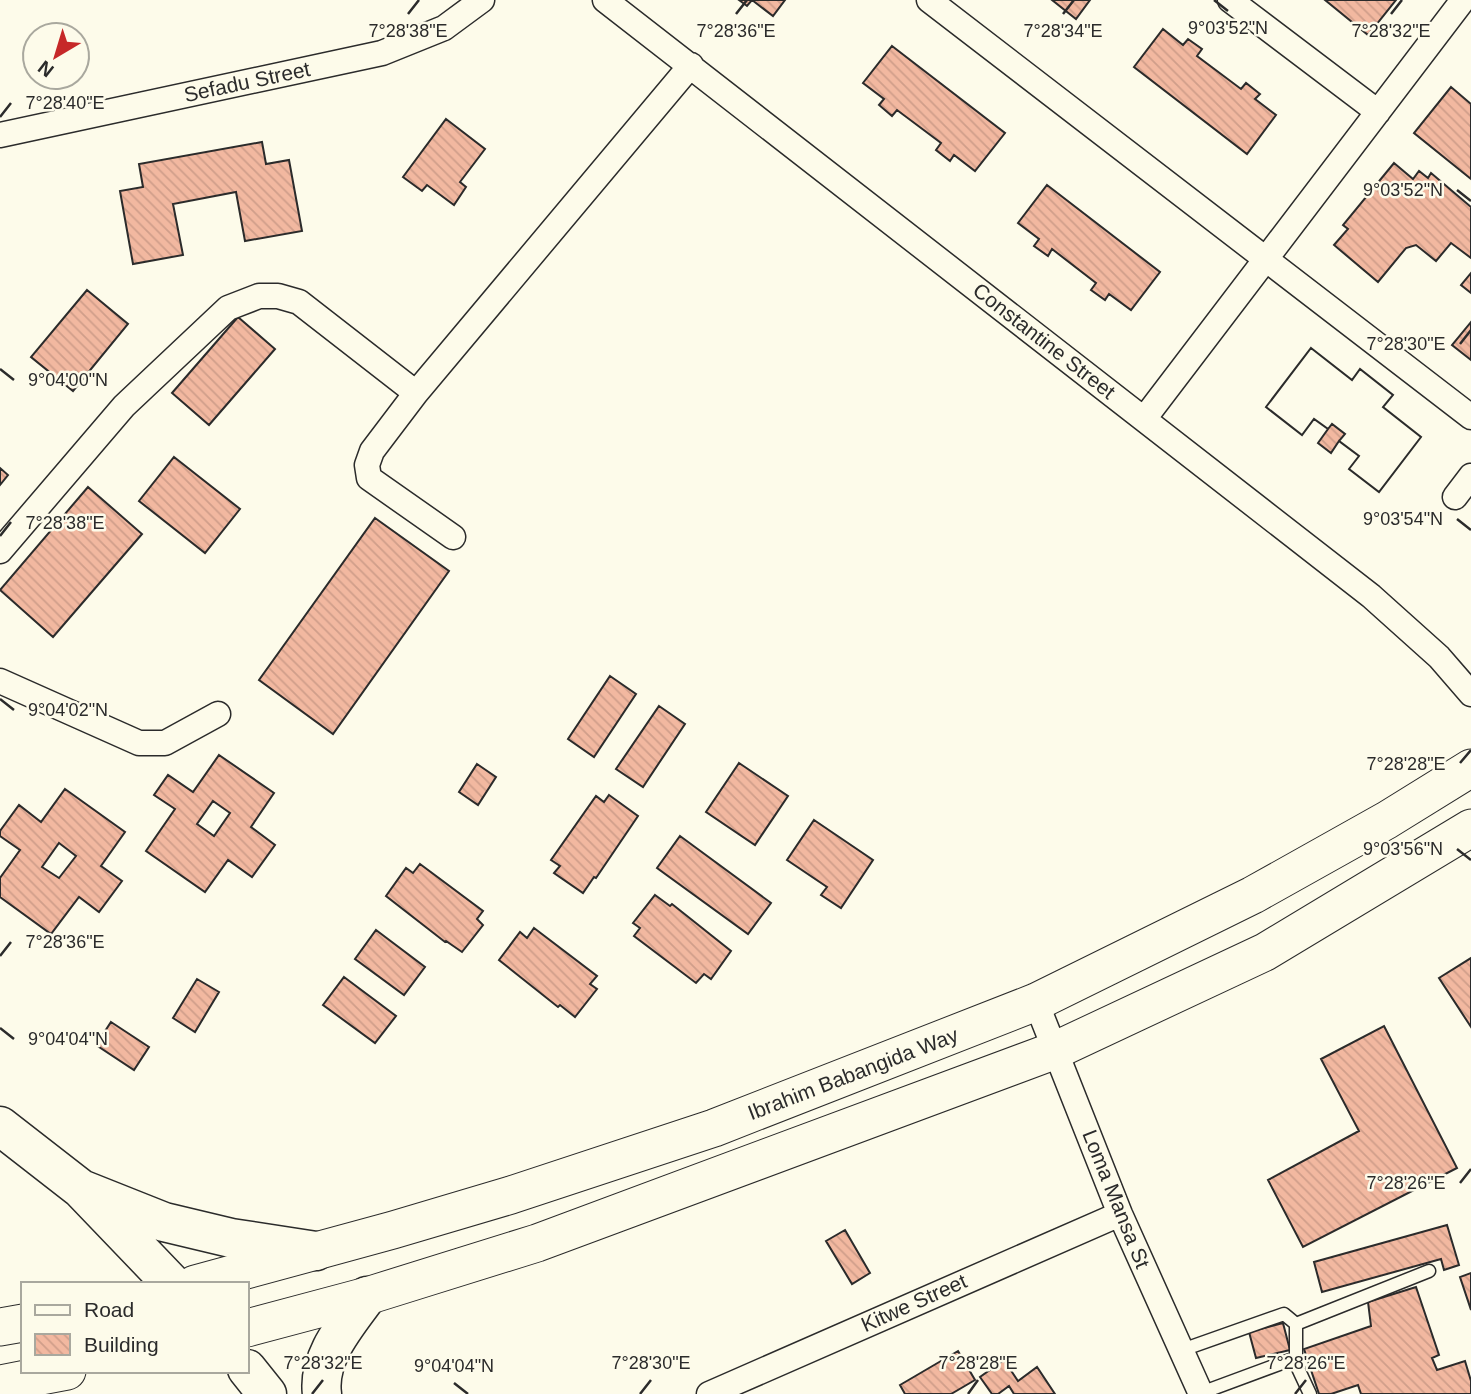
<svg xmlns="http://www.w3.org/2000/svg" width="1471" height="1394" font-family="Arial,sans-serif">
  <defs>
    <pattern id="building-back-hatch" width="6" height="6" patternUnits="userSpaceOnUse" patternTransform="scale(1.75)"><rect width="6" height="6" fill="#f2b8a0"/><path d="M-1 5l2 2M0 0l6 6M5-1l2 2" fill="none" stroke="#d09e8a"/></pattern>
  </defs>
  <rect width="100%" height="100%" fill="#fdfbea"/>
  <!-- building -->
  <path fill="url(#building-back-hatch)" stroke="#2b2b2b" stroke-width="2" fill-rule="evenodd" d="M739,0H785L773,16L752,0L747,6Z
    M1052,0H1090L1076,19Z
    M1325,0H1396L1368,35Z
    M1163,29L1183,45L1188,39L1202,49L1197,56L1241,89L1246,83L1260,94L1255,99L1276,115L1247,154L1134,67Z
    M892,46L1005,133L975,171L954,155L950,161L936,150L941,143L897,110L892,116L879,105L884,99L863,83Z
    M1451,87L1471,104V179L1414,133Z
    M446,119L485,149L460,182L466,187L454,205L427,185L422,191L403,177Z
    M262,142L266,164L289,160L302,231L245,241L236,192L173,204L183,255L133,264L120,191L143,187L139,164Z
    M1394,163L1413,179L1419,171L1428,178L1431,173L1471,207V258L1451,243L1436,261L1416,245L1406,248L1378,282L1334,245L1348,229L1343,225Z
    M1047,185L1160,272L1131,310L1109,294L1105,300L1091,290L1096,283L1052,249L1048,256L1034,246L1039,239L1018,223Z
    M1471,273V293L1461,285Z
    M87,290L128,324L73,391L31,357Z
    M238,317L275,349L209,425L172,393Z
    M1471,322V360L1452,345Z
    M1311,348L1352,380L1360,369L1393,395L1383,407L1421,437L1379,492L1349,469L1359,456L1339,441L1331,453L1318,443L1328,429L1314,419L1302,435L1266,407Z
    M1311,348L1352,380L1360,369L1393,395L1383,407L1421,437L1379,492L1349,469L1359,456L1339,441L1345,434L1332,424L1328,429L1314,419L1302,435L1266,407Z
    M174,457L240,509L205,553L139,501Z
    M0,468L8,475L0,485Z
    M88,487L142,534L53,637L0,590Z
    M375,518L449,571L333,734L259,680Z
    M610,676L636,694L594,757L568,739Z
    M659,706L685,724L643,787L616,769Z
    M219,755L274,793L251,827L275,845L252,877L228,860L205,892L146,851L175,809L154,795L168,775L193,792ZM213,801L230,813L214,836L197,824Z
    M739,763L788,796L755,845L706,812Z
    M477,764L496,777L478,805L459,792Z
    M65,789L125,832L101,866L122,881L99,912L79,897L51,934L0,897V878L20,850L0,836V831L19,805L41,822ZM59,843L76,856L59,878L42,867Z
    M609,795L638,816L596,878L594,877L583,893L554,873L560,866L551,860L596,796L604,802Z
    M814,820L873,860L841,908L821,895L827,887L787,860Z
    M680,836L771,903L748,934L657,868Z
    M420,864L483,911L477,919L483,925L462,952L446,941L445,942L386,896L406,868L413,873Z
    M655,895L670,906L672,904L731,951L711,979L704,974L696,983L634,936L640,928L633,923Z
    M534,928L597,976L590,984L597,989L575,1017L560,1005L558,1007L499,960L520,932L527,938Z
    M376,930L425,967L404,995L355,959Z
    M1471,958V1027L1439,978Z
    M344,977L396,1016L375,1043L323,1005Z
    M197,979L219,992L195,1032L173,1018Z
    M111,1022L149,1047L134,1070L96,1045Z
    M1384,1026L1457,1168L1303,1247L1268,1180L1359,1131L1321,1059Z
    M1447,1225L1459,1265L1444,1270L1441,1259L1322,1292L1314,1262Z
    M845,1230L870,1273L852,1284L826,1241Z
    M1471,1273V1310L1460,1277Z
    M1416,1287L1439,1355L1432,1358L1437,1370L1465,1361L1471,1381V1394H1361L1358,1385L1331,1394H1319L1304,1349L1371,1326L1368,1302Z
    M1283,1323L1290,1350L1256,1358L1249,1332Z
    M958,1351L975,1380L951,1394H905L900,1385Z
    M1004,1360L1018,1381L1037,1367L1055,1394H1014L1009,1386L998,1394H992L980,1377Z"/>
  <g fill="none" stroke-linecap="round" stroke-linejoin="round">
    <!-- service casing -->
    <g stroke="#2b2b2b" stroke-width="15">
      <path id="service" d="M1296,1324L1429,1271
        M1182,1350L1284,1314L1296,1324V1364
        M1201,1393L1290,1360L1296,1364L1310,1394"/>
    </g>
    <!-- minor casing -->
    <g stroke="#2b2b2b" stroke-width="27">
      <path id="minor" d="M605,0L1371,596L1439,657L1471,694
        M929,0L1471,417
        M1230,0L1378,112
        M0,135L382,53L444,28L482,0
        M1144,419L1463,0
        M1455,497L1471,476
        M453,537L369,478L367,465L372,451L416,393L691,65
        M0,551L124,406L228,308L259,296H278L299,302L416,393
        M0,681L139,743H165L218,714
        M1036,1002L1120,1214L1201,1394
        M709,1394L1120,1214"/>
    </g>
    <!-- secondary casing -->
    <g stroke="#2b2b2b" stroke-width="39">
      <path id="secondary" d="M195,1284L393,1230L511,1195L714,1128L1036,1002L1253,895L1387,820L1471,768
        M0,1327L23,1323
        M247,1328L367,1296L537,1243L1056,1050L1265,952L1471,828
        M0,1384L67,1371"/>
    </g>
    <!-- motorway casing -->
    <g stroke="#2b2b2b" stroke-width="41">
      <path id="motorway" d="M0,1126L81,1189L172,1284
        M81,1189L164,1222L231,1238L316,1251
        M247,1369L267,1394
        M322,1394C317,1357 347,1324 367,1296"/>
    </g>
    <!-- service -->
    <use href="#service" stroke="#fdfbea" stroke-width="12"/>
    <!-- minor -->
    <use href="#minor" stroke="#fdfbea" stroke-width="24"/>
    <!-- secondary -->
    <use href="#secondary" stroke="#fdfbea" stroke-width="37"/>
    <!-- motorway -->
    <use href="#motorway" stroke="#fdfbea" stroke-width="38"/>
  </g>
  <!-- ticks -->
  <path fill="none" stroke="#2b2b2b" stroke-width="2.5" d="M1214,0L1228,11M408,14L419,0M736,14L747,0M1063,14L1074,0M1391,14L1402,0M0,117L11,103M1457,190L1471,201M1460,344L1471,330M0,369L14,380M1457,519L1471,530M0,536L11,522M0,699L14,710M1460,763L1471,750M1457,849L1471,860M0,956L11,942M0,1028L14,1039M1460,1183L1471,1169M454,1383L468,1394M312,1394L323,1380M640,1394L651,1380M968,1394L978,1380M1295,1394L1306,1380"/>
  <g text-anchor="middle" stroke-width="5" stroke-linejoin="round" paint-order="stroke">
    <!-- street labels -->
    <g font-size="21" fill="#2b2b2b" stroke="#fdfbea">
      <text transform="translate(247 82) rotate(-12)" y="7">Sefadu Street</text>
      <text transform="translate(1044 341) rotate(38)" y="7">Constantine Street</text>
      <text transform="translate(853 1074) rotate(-21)" y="7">Ibrahim Babangida Way</text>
      <text transform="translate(1116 1199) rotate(68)" y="7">Loma Mansa St</text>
      <text transform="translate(914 1303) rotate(-24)" y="7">Kitwe Street</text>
    </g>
  </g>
  <g font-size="18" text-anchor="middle" fill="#2b2b2b" stroke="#fdfbea" stroke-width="5" stroke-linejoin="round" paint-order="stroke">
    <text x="1228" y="34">9°03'52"N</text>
    <text x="408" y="37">7°28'38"E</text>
    <text x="736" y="37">7°28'36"E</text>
    <text x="1063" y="37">7°28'34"E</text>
    <text x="1391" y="37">7°28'32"E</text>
    <text x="65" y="109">7°28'40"E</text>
    <text x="1403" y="196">9°03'52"N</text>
    <text x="1406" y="350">7°28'30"E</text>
    <text x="68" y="386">9°04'00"N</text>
    <text x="1403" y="525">9°03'54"N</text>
    <text x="65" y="529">7°28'38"E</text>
    <text x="68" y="716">9°04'02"N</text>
    <text x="1406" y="770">7°28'28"E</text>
    <text x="1403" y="855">9°03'56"N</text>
    <text x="65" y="948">7°28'36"E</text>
    <text x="68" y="1045">9°04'04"N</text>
    <text x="1406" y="1189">7°28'26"E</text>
    <text x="323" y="1369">7°28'32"E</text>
    <text x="651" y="1369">7°28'30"E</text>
    <text x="978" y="1369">7°28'28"E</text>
    <text x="1306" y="1369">7°28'26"E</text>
    <text x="454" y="1372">9°04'04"N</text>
  </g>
  <!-- legend -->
  <rect x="21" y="1282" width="228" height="91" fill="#fdfbea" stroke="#a9a89e" stroke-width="2"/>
  <rect x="35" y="1305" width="35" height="10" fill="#fdfbea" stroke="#a9a89e" stroke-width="2"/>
  <text x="84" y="1317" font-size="21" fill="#2b2b2b">Road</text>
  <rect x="35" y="1334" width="35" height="21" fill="url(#building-back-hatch)" stroke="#a9a89e" stroke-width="2"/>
  <text x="84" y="1352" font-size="21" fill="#2b2b2b">Building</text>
  <!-- north arrow -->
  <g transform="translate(56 56) rotate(218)"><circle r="33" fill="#fdfbea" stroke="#a9a89e" stroke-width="2"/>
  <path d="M0-5L12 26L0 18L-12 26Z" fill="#c62828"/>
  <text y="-10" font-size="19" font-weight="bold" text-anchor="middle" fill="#2b2b2b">N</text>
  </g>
</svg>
